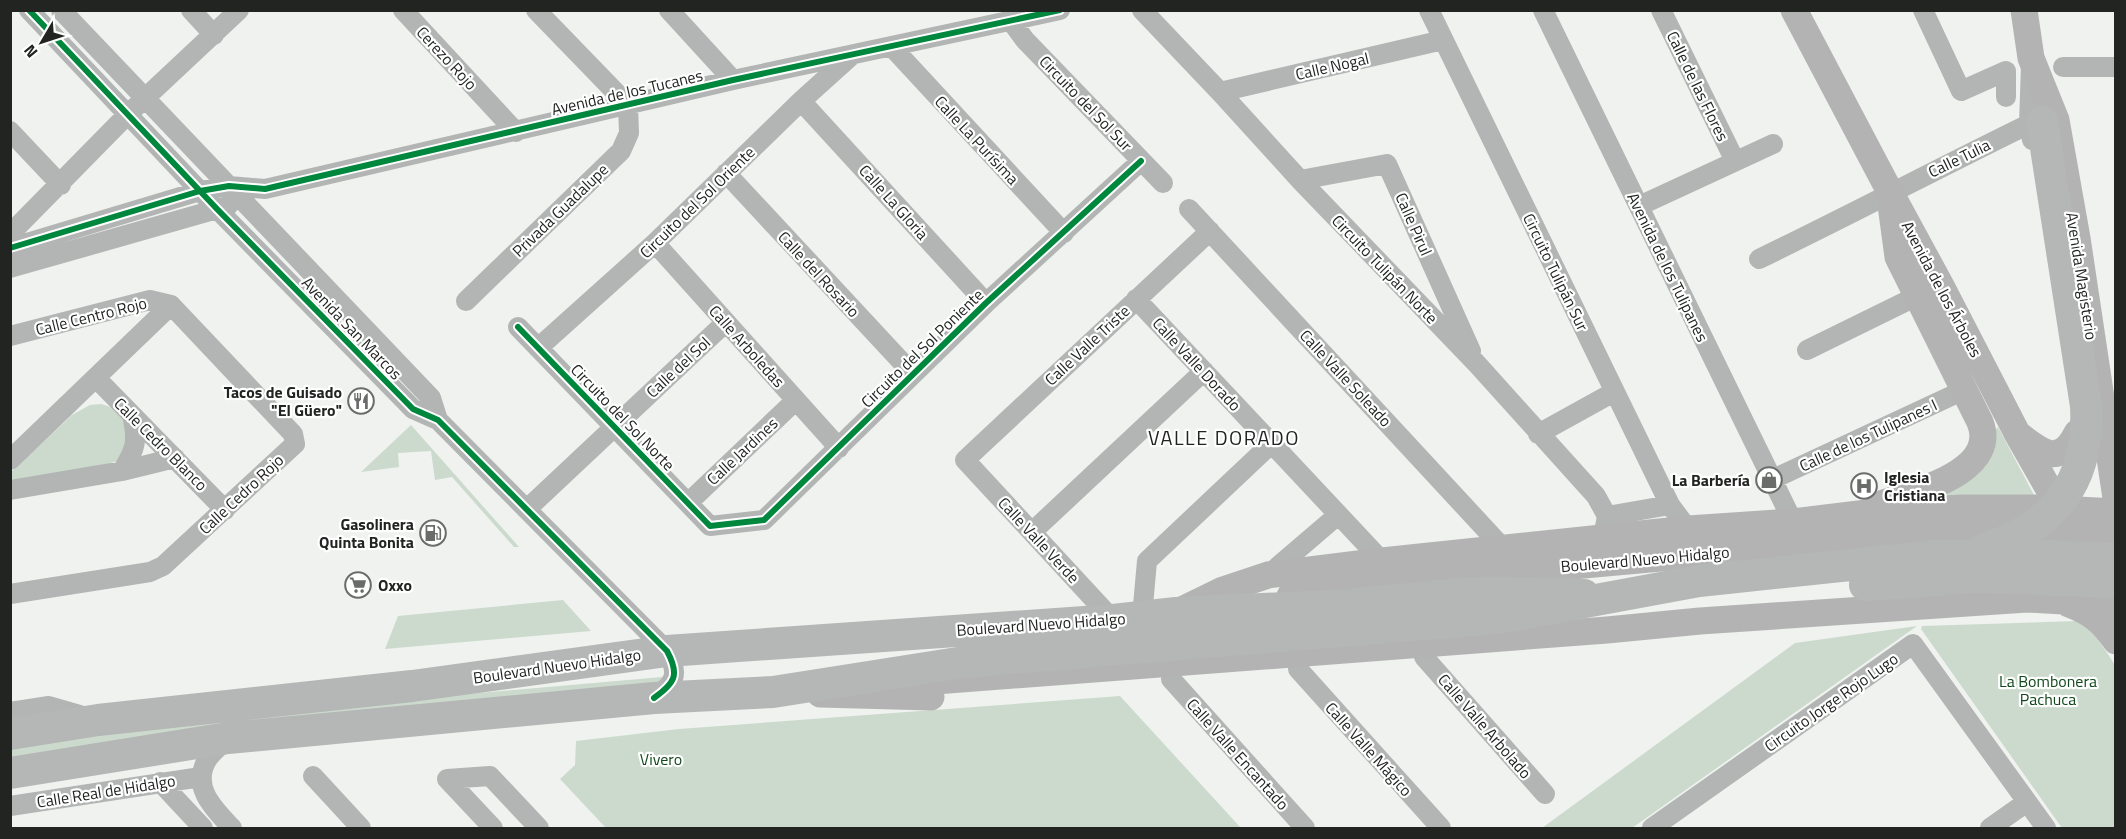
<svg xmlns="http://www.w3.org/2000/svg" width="2126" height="839" font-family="'Titillium Web',sans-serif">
  <rect width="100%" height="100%" fill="#eff2ef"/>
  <!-- green -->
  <path fill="#ccdacd" d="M101,404C120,409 121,415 130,432L119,461L11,485V472L72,415L90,405Z
    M411,425L519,547H514L452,477L435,480L431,451L398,453L399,467L361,472Z
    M1998,427L2034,495L1899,504L1979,472C1994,457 1997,450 1995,430Z
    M563,600L591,631L385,649L398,616Z
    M2077,621L2092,630L2115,665V828H2062L1921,629L1922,626Z
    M1917,626L1632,828H1542L1795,643Z
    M662,677L666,679V683L11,762L10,743L252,713Z
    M1120,696L1241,828H606L560,779L575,765L576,741L679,729Z"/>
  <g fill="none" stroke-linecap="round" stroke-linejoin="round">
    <!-- street -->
    <path stroke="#b3b4b4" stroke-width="20" d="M29,10L217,209L413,409L438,420L667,651C680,675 675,683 654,698
      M61,10L431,398L438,420
      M191,10L214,35
      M403,10L516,132
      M669,10L733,80
      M1142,10L1220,92L1300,180L1477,364L1596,496L1607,516L1603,538
      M1429,10L1670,505L1688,529
      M1543,10L1793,522
      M1661,10L1735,161
      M1923,10L1961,91L2006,71V97
      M1011,21L1025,40L1163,183
      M891,46L1064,233
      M2031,65L2029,124L2032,140
      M2063,67H2116
      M1220,92L1443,40
      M801,101L986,303
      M10,131L61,185
      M726,173L913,374
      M1300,180L1387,164L1471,351
      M1639,206L1773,144
      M1189,209L1503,548
      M10,234L127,115L239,10
      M655,243L839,448
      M10,248L200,191L229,186L265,189L733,80L1060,10
      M1759,259C1850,215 1939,168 2029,124
      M10,268L228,206
      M1136,299L1382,561
      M466,301L621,151L629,133L628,105L536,10
      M518,327L710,526L764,520L986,303L1141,161
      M10,336L150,300L171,305
      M538,348L655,243L801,101L852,55
      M1807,350L1917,296
      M96,378L225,510
      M1538,434L1614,392
      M10,460L171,305
      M122,471C136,449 138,441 132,415
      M1771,480L1964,390
      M10,490L122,471L175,458
      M688,503L796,400
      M527,509L725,323
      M1607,516L1670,505
      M1032,532L1204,371
      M1268,575L1338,515
      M10,594L150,572L163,566L295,444L293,434L171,305
      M1142,617L1147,561L1271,444
      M1113,620L965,460L1210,231
      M1424,657L1545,794
      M1298,669L1441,828
      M1171,679L1305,828
      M10,712L49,706L87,717
      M227,739C221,745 212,752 207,760C191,787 214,809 232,828
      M313,776L361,828
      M447,779L490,776L539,828
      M447,779L493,828
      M160,782L203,828
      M10,806L201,777
      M1652,828L1913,644L2046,828
      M1990,828L2027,802"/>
    <!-- secondary -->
    <path stroke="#b3b3b3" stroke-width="27" d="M1794,10L1890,192L1941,286L2017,433L2050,491L2069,518
      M2024,10L2031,58L2056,120L2077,238L2116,498
      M2019,435C2042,453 2060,467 2077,433
      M1878,505C1912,492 2000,473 1980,422L1898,257L1891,205
      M1290,596L1354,586L1683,556L1912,532L2052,528L2116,532
      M2069,604C2092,613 2102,621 2116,641
      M1180,611L1223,590L1268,575L1382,561L1688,529L1793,522L1867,513L1962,508H2039L2116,512
      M909,683L1607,630L1700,621L2027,599L2116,604
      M820,694L931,697"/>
    <!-- primary -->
    <path stroke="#b5b6b6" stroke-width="32" d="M10,734L98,720L412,686L667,651L1113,620L1176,613L1349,605L1460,594L1493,593L1584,595
      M10,773L228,738L654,698L773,692L964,662L1095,651"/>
    <!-- primary-bridge -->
    <path stroke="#b5b6b6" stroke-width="32" d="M1983,550C2054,526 2090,483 2086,406L2042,122
      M1865,585L1977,577L2116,582
      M1095,651L1498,618L1699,581L1936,556H2031L2116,558"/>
    <!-- cycleway casing -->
    <g stroke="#fefffe" stroke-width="10">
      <path id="cycleway" d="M29,10L217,209L413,409L438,420L667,651C680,675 675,683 654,698
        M10,248L200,191L229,186L265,189L733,80L1060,10
        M518,327L710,526L764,520L986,303L1141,161"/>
    </g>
    <!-- cycleway -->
    <use href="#cycleway" stroke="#00873e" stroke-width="6"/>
  </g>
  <!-- icons -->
  <defs>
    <g id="restaurant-ring" transform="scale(1.35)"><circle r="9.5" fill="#fefffe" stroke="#6a6c6a" stroke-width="1.5"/><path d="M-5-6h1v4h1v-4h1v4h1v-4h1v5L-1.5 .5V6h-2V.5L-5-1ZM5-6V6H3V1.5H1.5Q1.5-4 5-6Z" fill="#6a6c6a"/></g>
    <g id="shop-ring" transform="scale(1.35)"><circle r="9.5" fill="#fefffe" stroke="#6a6c6a" stroke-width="1.5"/><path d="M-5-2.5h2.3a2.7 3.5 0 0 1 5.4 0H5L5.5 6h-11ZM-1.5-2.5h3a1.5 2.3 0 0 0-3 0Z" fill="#6a6c6a"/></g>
    <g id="hospital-ring" transform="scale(1.35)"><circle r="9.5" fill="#fefffe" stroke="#6a6c6a" stroke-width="1.5"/><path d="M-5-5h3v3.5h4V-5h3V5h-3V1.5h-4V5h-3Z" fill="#6a6c6a"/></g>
    <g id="fuel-ring" transform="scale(1.35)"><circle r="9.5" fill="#fefffe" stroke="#6a6c6a" stroke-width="1.5"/><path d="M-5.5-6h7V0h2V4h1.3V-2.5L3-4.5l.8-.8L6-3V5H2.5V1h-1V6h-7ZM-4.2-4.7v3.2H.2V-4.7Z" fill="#6a6c6a"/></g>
    <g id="supermarket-ring" transform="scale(1.35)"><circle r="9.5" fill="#fefffe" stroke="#6a6c6a" stroke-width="1.5"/><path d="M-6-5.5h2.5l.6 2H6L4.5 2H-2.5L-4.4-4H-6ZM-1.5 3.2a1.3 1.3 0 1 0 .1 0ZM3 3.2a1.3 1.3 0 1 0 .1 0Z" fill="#6a6c6a"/></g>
  </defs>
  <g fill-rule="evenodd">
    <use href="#restaurant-ring" x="361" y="401"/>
    <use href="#shop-ring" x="1769" y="480"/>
    <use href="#hospital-ring" x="1864" y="486"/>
    <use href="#fuel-ring" x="433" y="533"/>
    <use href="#supermarket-ring" x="358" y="585"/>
  </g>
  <g text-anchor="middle" stroke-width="4.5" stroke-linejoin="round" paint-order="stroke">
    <!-- street labels -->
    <g font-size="16" fill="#222422" stroke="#fefffe">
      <text transform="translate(447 58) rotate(47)" y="6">Cerezo Rojo</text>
      <text transform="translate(1332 66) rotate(-13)" y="6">Calle Nogal</text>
      <text transform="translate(1698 86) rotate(64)" y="6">Calle de las Flores</text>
      <text transform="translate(627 92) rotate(-13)" y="6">Avenida de los Tucanes</text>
      <text transform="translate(1086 103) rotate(46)" y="6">Circuito del Sol Sur</text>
      <text transform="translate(977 140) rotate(47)" y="6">Calle La Purísima</text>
      <text transform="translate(1959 158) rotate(-26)" y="6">Calle Tulia</text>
      <text transform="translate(697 202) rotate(-44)" y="6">Circuito del Sol Oriente</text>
      <text transform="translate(894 202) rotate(48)" y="6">Calle La Gloria</text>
      <text transform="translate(560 210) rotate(-44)" y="6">Privada Guadalupe</text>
      <text transform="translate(1414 224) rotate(66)" y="6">Calle Pirul</text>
      <text transform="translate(1668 267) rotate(64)" y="6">Avenida de los Tulipanes</text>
      <text transform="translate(1385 269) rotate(46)" y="6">Circuito Tulipán Norte</text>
      <text transform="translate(1556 272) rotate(64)" y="6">Circuito Tulipán Sur</text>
      <text transform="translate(819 274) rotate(47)" y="6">Calle del Rosario</text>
      <text transform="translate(2082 276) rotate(81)" y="6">Avenida Magisterio</text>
      <text transform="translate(1942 289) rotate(62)" y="6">Avenida de los Árboles</text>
      <text transform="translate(91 316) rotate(-14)" y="6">Calle Centro Rojo</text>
      <text transform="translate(352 328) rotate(46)" y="6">Avenida San Marcos</text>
      <text transform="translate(1087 345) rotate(-43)" y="6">Calle Valle Triste</text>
      <text transform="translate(747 346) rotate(48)" y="6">Calle Arboledas</text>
      <text transform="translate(922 348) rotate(-44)" y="6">Circuito del Sol Poniente</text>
      <text transform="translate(1197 364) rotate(47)" y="6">Calle Valle Dorado</text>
      <text transform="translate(678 367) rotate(-43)" y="6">Calle del Sol</text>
      <text transform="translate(1346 378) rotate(47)" y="6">Calle Valle Soleado</text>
      <text transform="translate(623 417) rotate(46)" y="6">Circuito del Sol Norte</text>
      <text transform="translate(1868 435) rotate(-25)" y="6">Calle de los Tulipanes I</text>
      <text transform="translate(161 444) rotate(45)" y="6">Calle Cedro Blanco</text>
      <text transform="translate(742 451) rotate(-43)" y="6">Calle Jardines</text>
      <text transform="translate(241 494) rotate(-43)" y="6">Calle Cedro Rojo</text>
      <text transform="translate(1039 540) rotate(47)" y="6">Calle Valle Verde</text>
      <text transform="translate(1645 559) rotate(-5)" y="6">Boulevard Nuevo Hidalgo</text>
      <text transform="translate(1041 624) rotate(-4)" y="6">Boulevard Nuevo Hidalgo</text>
      <text transform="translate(557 666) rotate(-8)" y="6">Boulevard Nuevo Hidalgo</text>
      <text transform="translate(1831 702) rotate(-35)" y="6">Circuito Jorge Rojo Lugo</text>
      <text transform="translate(1485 726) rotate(49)" y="6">Calle Valle Arbolado</text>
      <text transform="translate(1369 749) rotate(48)" y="6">Calle Valle Mágico</text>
      <text transform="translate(1238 754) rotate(48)" y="6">Calle Valle Encantado</text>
      <text transform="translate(106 791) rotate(-9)" y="6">Calle Real de Hidalgo</text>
    </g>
    <!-- poi labels -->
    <g font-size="16" font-weight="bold" fill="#222422" stroke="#fefffe" text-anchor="end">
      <text x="342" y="398">Tacos de Guisado<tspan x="342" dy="18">"El Güero"</tspan></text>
      <text x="1884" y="483" text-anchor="start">Iglesia<tspan x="1884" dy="18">Cristiana</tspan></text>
      <text x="1750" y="486">La Barbería</text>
      <text x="414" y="530">Gasolinera<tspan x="414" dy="18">Quinta Bonita</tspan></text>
      <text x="378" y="591" text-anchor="start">Oxxo</text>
    </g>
    <!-- park labels -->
    <g font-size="16" fill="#12471c" stroke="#fefffe">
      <text x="2048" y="687">La Bombonera<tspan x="2048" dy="18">Pachuca</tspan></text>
      <text x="661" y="765">Vivero</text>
    </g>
    <!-- quarter labels -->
    <g font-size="20" letter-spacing="1.5" fill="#222422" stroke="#fefffe">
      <text x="1224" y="445">VALLE DORADO</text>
    </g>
  </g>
  <!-- border -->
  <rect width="2126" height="839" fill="none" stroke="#222422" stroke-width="24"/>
  <!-- north arrow -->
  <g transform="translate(42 42) rotate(231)" stroke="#fefffe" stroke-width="4.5" paint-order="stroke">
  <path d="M0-4.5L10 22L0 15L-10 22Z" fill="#222422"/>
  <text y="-9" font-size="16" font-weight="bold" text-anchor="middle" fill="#222422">N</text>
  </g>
</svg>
